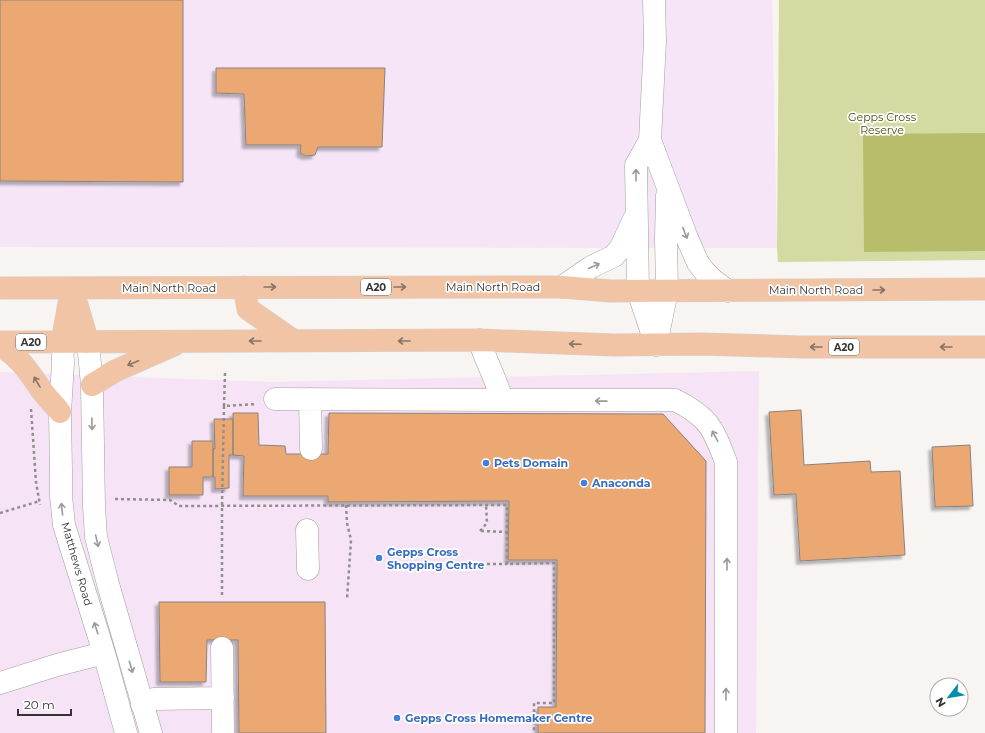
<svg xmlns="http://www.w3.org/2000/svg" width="985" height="733" font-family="Montserrat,sans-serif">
  <defs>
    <filter id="shadow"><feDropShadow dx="-3.5" dy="3.5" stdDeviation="1" flood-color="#0004"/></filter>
  </defs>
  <rect width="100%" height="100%" fill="#f7f4f2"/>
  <!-- commercial -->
  <path fill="#f6e4f6" d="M759,371L756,733H0V372L271,382Z"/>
  <!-- industrial -->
  <path fill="#f5e5f7" d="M0,0H772L777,248L0,247Z"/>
  <!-- green -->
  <path fill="#d5daa2" d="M779,0H985V260L778,262L777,248Z"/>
  <!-- forest -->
  <path fill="#b7bd6a" d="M985,133V251L864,252L863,134Z"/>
  <!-- building -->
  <path fill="#eca872" stroke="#868381" filter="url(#shadow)" d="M0,0H183V182L0,181Z
    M216,68H385L382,147H318L315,155L306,156L300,153L301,145H246L244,94L216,93Z
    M801,410L804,465L870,461L871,472L900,471L905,555L800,561L796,494L774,495L769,412Z
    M233,413H258L259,445L285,446L286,454H328L329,413L663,414L706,461L705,733H538V707H556L557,560H508L509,501L328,502V496H243L244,456L233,455Z
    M214,419H233V455H229V488L215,489V477H213V449H215Z
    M192,441H213V477H203V495H169V467H192Z
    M970,445L973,506L935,507L932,447Z
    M159,602H325L326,733H239L238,640H207L206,682H160Z"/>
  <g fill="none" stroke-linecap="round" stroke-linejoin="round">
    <!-- minor casing -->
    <g stroke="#a19e9c" stroke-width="23">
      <path id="minor" d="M654,0L655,41L650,140L687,238L698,263L705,272L713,280L728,291
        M650,140L636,165L638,291L656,345
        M562,287L591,267L614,256L621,247L634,219
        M479,340C486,361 496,379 502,400H675C709,417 713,428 726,462V733
        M62,342L63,363L60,412L61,472V496L64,525L104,653L126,733
        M88,342L92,385L94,507L96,537L108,584L151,733
        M656,345L667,291L666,238L667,196
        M275,399L502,400
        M310,399L311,449
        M307,530L308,569
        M222,648L223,731
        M0,683L57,665L104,653
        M142,705L154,699L223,698"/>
    </g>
    <!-- highway casing -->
    <g stroke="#d2d2d2" stroke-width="23">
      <path id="highway" d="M244,287L248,309L294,341
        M0,288L562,287L610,291L985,289
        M72,288L88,342
        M0,342L479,340L614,345L702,344L801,347H985
        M62,342L71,292
        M0,345C20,358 27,369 40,388C46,397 54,404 60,412
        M92,385L115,371L174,345"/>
    </g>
    <!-- path -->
    <path stroke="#908f8d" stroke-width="2.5" stroke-dasharray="3 3" stroke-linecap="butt" d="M224,406L225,373
      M31,409L36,482L40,505
      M115,499L170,500L179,506L507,505V564L554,563V703H534V733
      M346,505L347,523L351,540L347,599
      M0,513L40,501
      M480,531L487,523L486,505
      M481,531L507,532
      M481,564H507
      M222,595V505L224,406L257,404"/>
    <!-- minor -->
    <use href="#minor" stroke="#fff" stroke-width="22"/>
    <!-- highway -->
    <use href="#highway" stroke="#f0c4a4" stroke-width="22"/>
  </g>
  <!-- one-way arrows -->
  <defs><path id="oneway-shaft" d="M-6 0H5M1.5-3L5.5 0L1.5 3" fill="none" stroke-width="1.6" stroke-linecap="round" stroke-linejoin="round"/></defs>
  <g stroke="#9a9998">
    <use href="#oneway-shaft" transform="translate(636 175) rotate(-90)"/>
    <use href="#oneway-shaft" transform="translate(685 233) rotate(69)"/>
    <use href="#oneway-shaft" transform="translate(594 266) rotate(-24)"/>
    <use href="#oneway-shaft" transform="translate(601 401) rotate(-179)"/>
    <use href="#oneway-shaft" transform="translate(92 424) rotate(89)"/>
    <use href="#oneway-shaft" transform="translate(715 436) rotate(-118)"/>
    <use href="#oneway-shaft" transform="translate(62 509) rotate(-96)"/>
    <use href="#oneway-shaft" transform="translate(97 541) rotate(77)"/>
    <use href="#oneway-shaft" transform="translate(727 564) rotate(-90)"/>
    <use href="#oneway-shaft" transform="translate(96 628) rotate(-108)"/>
    <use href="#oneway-shaft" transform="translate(131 667) rotate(74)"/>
    <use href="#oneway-shaft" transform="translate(726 694) rotate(-90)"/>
  </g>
  <g stroke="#897465">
    <use href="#oneway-shaft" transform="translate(270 287)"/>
    <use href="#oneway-shaft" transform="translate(400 287)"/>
    <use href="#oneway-shaft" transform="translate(879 290)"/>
    <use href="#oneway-shaft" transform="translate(255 341) rotate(180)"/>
    <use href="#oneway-shaft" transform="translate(404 341) rotate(180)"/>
    <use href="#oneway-shaft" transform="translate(575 344) rotate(-178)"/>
    <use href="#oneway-shaft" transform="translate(816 347) rotate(-180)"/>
    <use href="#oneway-shaft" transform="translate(946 347) rotate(-180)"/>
    <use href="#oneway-shaft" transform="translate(133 363) rotate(157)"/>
    <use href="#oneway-shaft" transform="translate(37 382) rotate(-121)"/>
  </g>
  <!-- markers -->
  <g fill="#3f7fe0" stroke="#fff" stroke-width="1.5">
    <circle cx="486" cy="463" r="4"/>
    <circle cx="584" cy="483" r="4"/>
    <circle cx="379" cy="558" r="4"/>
    <circle cx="397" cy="718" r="4"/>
  </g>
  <g text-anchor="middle" stroke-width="3.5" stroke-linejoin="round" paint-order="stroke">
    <!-- shield labels -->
    <g fill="#fff" stroke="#717070" stroke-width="1">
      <rect x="361" y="279" width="30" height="16" rx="3"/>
      <rect x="16" y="334" width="30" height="16" rx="3"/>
      <rect x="829" y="339" width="30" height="16" rx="3"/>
    </g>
    <g font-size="10" font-weight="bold" fill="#343332">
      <text x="376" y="291">A20</text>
      <text x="31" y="346">A20</text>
      <text x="844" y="351">A20</text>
    </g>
    <!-- park labels -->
    <g font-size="11" fill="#4c4f11" stroke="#fff">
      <text x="882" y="121">Gepps Cross<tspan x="882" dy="13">Reserve</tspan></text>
    </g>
    <!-- street labels -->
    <g font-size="11" fill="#343332" stroke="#fff">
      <text x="493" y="291">Main North Road</text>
      <text x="169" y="292">Main North Road</text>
      <text x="816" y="294">Main North Road</text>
      <text transform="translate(77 564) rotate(74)" y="4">Matthews Road</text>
    </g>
    <!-- shop labels -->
    <g font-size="11" font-weight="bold" fill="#366cbe" stroke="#fff" text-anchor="start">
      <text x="494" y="467">Pets Domain</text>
      <text x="592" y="487">Anaconda</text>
      <text x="387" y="556">Gepps Cross<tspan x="387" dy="13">Shopping Centre</tspan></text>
      <text x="405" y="722">Gepps Cross Homemaker Centre</text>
    </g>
  </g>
  <!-- north arrow -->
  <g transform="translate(949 697) rotate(239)"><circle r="19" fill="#ffffff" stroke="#aeadad"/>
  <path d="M0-3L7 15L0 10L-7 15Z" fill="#018eab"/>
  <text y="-6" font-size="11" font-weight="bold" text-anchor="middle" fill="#343332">N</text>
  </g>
  <!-- scale -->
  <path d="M18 709v6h53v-6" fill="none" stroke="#343332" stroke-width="2"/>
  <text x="24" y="709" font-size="12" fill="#343332" stroke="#ffffff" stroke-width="3" paint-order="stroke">20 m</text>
</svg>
